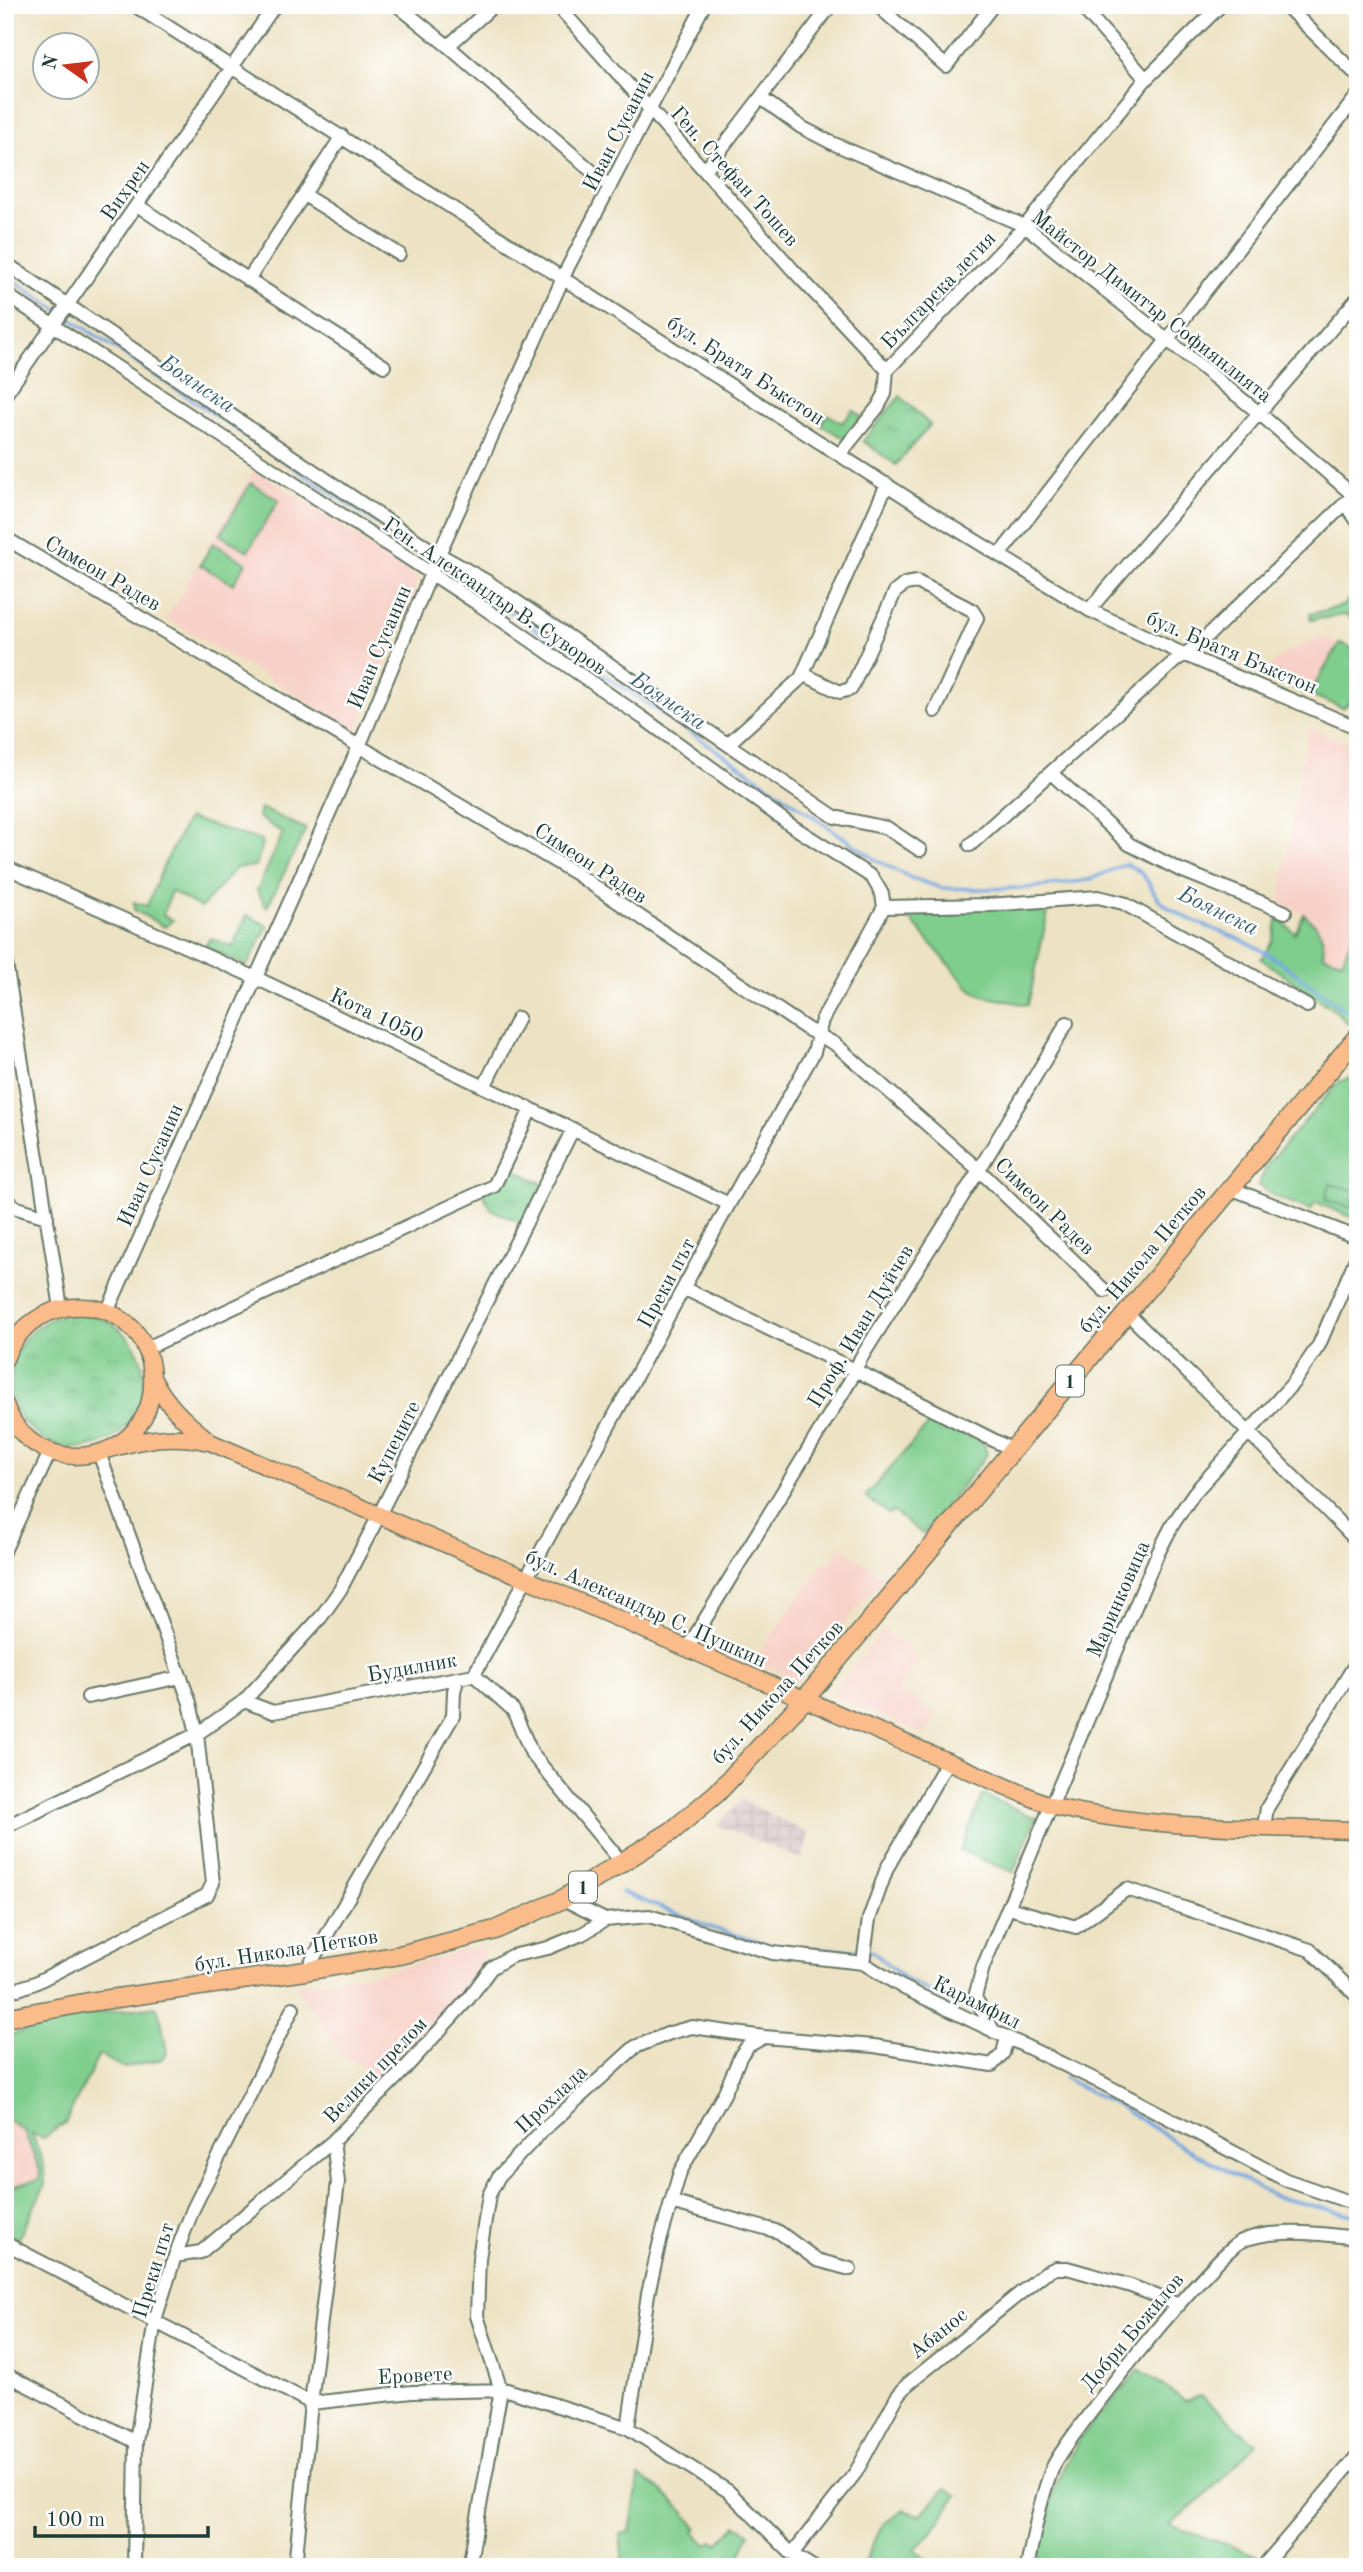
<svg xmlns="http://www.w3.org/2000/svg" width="1363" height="2572" font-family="'Old Standard TT',serif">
  <defs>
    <pattern id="industrial-grid" width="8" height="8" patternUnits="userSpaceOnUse" patternTransform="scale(1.75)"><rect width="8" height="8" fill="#d2bfc0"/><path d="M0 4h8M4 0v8" fill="none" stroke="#aa9c9d"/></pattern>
    <pattern id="park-tufts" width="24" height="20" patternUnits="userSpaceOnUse" patternTransform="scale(1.75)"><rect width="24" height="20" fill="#7fce8d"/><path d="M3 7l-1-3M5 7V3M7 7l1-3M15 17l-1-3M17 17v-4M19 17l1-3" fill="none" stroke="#67a874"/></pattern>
  </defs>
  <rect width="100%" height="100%" fill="#fff"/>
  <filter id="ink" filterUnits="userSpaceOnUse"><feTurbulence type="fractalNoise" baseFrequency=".0143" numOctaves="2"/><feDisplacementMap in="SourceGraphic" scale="14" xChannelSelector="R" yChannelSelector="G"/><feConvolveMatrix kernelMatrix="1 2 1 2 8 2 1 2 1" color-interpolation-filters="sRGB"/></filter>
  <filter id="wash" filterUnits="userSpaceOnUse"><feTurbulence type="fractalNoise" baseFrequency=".00686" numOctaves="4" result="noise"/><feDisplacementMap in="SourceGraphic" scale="28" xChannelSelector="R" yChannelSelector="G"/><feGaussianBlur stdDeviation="1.57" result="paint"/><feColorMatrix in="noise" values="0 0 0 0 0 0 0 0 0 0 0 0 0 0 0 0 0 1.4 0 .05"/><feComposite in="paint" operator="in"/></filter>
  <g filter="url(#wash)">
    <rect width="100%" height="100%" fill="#ede3c4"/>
    <!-- built -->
    <path fill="#f7d1c7" d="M255,469L419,578L356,730L166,619Z
      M1324,638L1338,644L1313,687L1267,669L1287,651Z
      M1309,728L1358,748V924L1342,961L1323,955L1325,946L1313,921L1304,914L1280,905L1297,790Z
      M842,1547L883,1577L798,1681L754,1660L825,1561L830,1565Z
      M884,1629L919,1660L897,1690L937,1714L926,1735L831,1695Z
      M482,1946L484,1969L465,1995L384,2081L341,2053L296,1985L383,1972Z
      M5,2118L24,2131L40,2170V2179L5,2189Z"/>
    <!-- industrial -->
    <path fill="url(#industrial-grid)" d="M742,1800L809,1834L802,1859L718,1825Z"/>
    <!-- grass -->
    <path fill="#7fce8d" stroke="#4f8660" stroke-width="2" d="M853,410L862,417L844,438L821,425L827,414L842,423Z
      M251,483L279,500L248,551L220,535Z
      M213,543L246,563L233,584L200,565Z
      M1356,593L1358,595V621L1344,615L1311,620L1310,614L1342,606Z
      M1340,643L1350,647L1358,655V696L1343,708L1274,680L1267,670L1313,688Z
      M260,808L306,829L267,907L257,891L283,833L258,817Z
      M188,818L262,841L260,853L255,866L236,868L201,908L171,891L163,915L173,920L165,927L134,910V902L147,906L163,867Z
      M1050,903L1028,1005L982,996L968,987L903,911Z
      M1304,914C1318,926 1326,936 1323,955L1342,961L1358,924V1010L1347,1024L1338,1013L1261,959L1273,941L1278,918L1295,933Z
      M247,915L268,926L247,966L205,947L210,938L233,947Z
      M1358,1075V1220L1315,1202L1311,1210L1274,1196L1258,1185L1269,1162L1339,1082Z
      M935,1417L983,1442L987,1454L923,1534L892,1511L889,1514L865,1497Z
      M983,1795L1036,1818L1013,1872L960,1851Z
      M156,2006L161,2020L167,2053L162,2059L124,2068L99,2055L65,2123L43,2138L32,2134L44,2165L45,2185L18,2239L5,2233V2189L39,2179L40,2170L24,2131L5,2118V2037L59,2018Z
      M1139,2369L1185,2401L1200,2396L1257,2444L1206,2495L1169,2525L1256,2555L1257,2567H1036L1056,2482L1079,2439Z
      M639,2477C662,2488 682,2508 697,2528L694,2531L707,2545L714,2541L717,2545L737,2525L750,2533L740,2556L748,2567H623L620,2534L630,2532Z
      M946,2488L957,2495L932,2532L915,2550L927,2559L922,2567H862L884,2522L904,2510L920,2515Z"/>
    <!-- park -->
    <path fill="url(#park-tufts)" stroke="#4f8660" stroke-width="2" d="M900,396L930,425L896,465L863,441Z
      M505,1165L545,1185L525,1224L492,1210L482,1192Z
      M1330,1184L1357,1191L1353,1208L1325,1200Z
      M10 1381a67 67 0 1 1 134 0a67 67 0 1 1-134 0Z"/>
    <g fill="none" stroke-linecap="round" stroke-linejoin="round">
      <!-- stream -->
      <path stroke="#72a6df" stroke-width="3.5" d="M5,275L59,311
        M65,315L742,767L876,860L911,878L942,888L977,889L1028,888L1089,880L1125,864C1152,873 1148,892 1164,904C1193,926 1231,932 1261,950C1290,967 1317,990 1344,1010
        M621,1892L715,1929L776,1947L860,1950
        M868,1951H872L906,1980L958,2005
        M5,2004L22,2003
        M1064,2078L1124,2109L1185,2148L1275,2197L1358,2216"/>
    </g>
  </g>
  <g filter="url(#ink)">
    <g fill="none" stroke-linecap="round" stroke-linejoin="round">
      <!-- minor casing -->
      <g stroke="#677766" stroke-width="16">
        <path id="minor" d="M134,5L948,524L1089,610L1183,654L1358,728
          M397,5L448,46L610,187
          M557,5L793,270L887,370
          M877,5L946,66L993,5
          M1080,5L1146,79
          M1285,5L1358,76
          M448,46L494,5
          M761,98L801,127L832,143L1025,226L1259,413L1353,495
          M706,169L831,5
          M304,195L399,254
          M137,205L215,258L384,366
          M5,263L428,548L488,582L835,817L887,828L920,850
          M248,280L342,136
          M5,294L481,606L643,718L792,826L872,877L882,894L884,907
          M5,395L275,5
          M840,454L878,407L885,394L887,370L1025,226L1146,79L1221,5
          M1345,503L1358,522
          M5,538L575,873L807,1029L835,1044L979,1170L1105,1291
          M1000,554L1358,95
          M1089,610L1358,298
          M803,674L840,692L851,689L895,592L905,584L917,582L972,610L977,618L935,711
          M729,743L801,678L887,484
          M1051,773L1129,844L1178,869L1285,912
          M970,845L1175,661L1198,645L1358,491
          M5,867L254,977L729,1204
          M884,907L988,905L1098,897L1123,903L1307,1006
          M5,957L61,1308
          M484,1087L518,1018
          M1230,1188L1358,1238
          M5,1200L17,1208L47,1217
          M685,1289L855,1370L1013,1450
          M107,1312L363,737L439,554L568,267L704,5
          M1127,1313C1204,1389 1282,1464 1358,1542
          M145,1349L494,1186L531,1109
          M5,1549L50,1452
          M687,1649L850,1381L861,1358L979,1170L1067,1023
          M474,1675L729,1204L814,1052L822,1020L884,907
          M88,1697L181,1677
          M244,1701L273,1712L474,1675L513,1710L532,1754L623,1864
          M5,1827L197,1734L244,1701L321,1617L340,1590L371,1531L573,1129
          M1264,1827L1267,1808L1358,1660
          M563,1899L605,1920L649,1916L773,1953L863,1963L902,1987L1102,2083L1286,2180L1358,2205
          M1009,1908L1076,1927L1127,1889L1310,1950L1358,1997
          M863,1963L869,1919L887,1868L947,1762
          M306,1971L453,1716L454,1691L458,1678
          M5,1988L18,1989L35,1983L207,1895L213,1883L197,1734L190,1703L99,1453
          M994,2032L975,1997L983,1967L1157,1555L1173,1524L1194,1493L1293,1383L1319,1345L1358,1254
          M671,2202L779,2232L817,2260L850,2269
          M5,2243L311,2403L412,2392L507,2390L628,2428L728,2491L792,2554L813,2567
          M175,2256L201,2252L333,2141L399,2075L469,1998L491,1968L511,1956L548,1948L582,1934L605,1920
          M5,2374L136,2442
          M628,2428L648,2294L660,2241L680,2172L724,2094L741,2055L748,2046L764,2037
          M792,2554L856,2472L897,2397L908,2384L1045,2273L1056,2268H1067L1131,2286L1179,2305
          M134,2567L136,2442L155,2320L175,2256L193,2209L293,2008
          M295,2567L311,2403L338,2182L333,2141
          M469,2567L501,2390L477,2316L479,2258L489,2195L499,2176L540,2133L635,2047L670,2033L692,2027L764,2037L874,2046L992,2065L1003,2053L1007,2038
          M1027,2567C1034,2534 1040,2500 1052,2469C1063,2440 1217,2251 1242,2241C1277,2227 1321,2234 1358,2238
          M1270,2567L1266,2563L1358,2455"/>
      </g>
      <!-- major casing -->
      <g stroke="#677766" stroke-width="19">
        <path id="major" d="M5,1359C34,1282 147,1292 152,1376C157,1464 34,1488 5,1404
          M152,1378C169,1407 182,1419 208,1440
          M110,1449C149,1438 171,1434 210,1442L1051,1806C1151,1830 1255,1827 1358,1830"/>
      </g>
      <!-- highway casing -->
      <g stroke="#677766" stroke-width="21">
        <path id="highway" d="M5,2018L89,2002L306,1971L400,1955L495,1930L563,1899L672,1831L717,1793L804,1700L1358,1036"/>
      </g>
      <!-- minor -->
      <use href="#minor" stroke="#fff" stroke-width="12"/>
      <!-- major -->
      <use href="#major" stroke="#f9bc8a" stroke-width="16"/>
      <!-- highway -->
      <use href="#highway" stroke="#f9bc8a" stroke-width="18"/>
    </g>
  </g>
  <g text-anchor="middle" stroke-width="5" stroke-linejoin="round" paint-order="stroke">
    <!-- shield labels -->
    <g fill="#fff" stroke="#627771" stroke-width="2">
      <rect x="1056" y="1365.5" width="28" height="31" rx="5"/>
      <rect x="569" y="1871.5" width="28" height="31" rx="5"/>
    </g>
    <g font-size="19" font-weight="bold" fill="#1f3d34">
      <text x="1070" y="1388">1</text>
      <text x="583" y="1894">1</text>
    </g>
    <!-- street labels -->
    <g font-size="21" fill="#1f3d34" stroke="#fff">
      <text transform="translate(618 131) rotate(-63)" y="7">Иван Сусанин</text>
      <text transform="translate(735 176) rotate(48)" y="7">Ген. Стефан Тошев</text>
      <text transform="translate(125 190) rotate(-55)" y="7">Вихрен</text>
      <text transform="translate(938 290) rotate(-46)" y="7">Българска легия</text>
      <text transform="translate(1152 306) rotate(38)" y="7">Майстор Димитър Софиянлията</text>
      <text transform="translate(746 370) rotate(33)" y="7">бул. Братя Бъкстон</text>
      <text transform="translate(103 573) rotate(30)" y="7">Симеон Радев</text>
      <text transform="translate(495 596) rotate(34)" y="7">Ген. Александър В. Суворов</text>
      <text transform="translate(379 647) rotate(-67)" y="7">Иван Сусанин</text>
      <text transform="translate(1232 652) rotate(23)" y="7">бул. Братя Бъкстон</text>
      <text transform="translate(591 863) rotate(33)" y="7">Симеон Радев</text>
      <text transform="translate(377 1015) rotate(25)" y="7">Кота 1050</text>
      <text transform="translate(150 1165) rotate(-66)" y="7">Иван Сусанин</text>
      <text transform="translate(1045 1206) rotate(44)" y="7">Симеон Радев</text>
      <text transform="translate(1142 1259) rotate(-50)" y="7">бул. Никола Петков</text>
      <text transform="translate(666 1283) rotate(-62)" y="7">Преки път</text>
      <text transform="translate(860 1326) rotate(-59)" y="7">Проф. Иван Дуйчев</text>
      <text transform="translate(394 1442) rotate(-63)" y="7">Купените</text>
      <text transform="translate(1118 1599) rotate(-66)" y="7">Маринковица</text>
      <text transform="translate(646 1608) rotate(24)" y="7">бул. Александър С. Пушкин</text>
      <text transform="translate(412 1667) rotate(-10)" y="7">Будилник</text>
      <text transform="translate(777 1692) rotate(-48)" y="7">бул. Никола Петков</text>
      <text transform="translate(286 1950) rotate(-9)" y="7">бул. Никола Петков</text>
      <text transform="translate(977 2002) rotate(26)" y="7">Карамфил</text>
      <text transform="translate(375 2070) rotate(-46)" y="7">Велики прелом</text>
      <text transform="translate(551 2099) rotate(-43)" y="7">Прохлада</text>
      <text transform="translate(153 2270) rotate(-73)" y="7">Преки път</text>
      <text transform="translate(1132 2332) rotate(-50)" y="7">Добри Божилов</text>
      <text transform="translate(938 2333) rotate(-39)" y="7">Абанос</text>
      <text transform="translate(415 2375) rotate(-3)" y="7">Еровете</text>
    </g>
    <!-- water labels -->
    <g font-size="23" font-style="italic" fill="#3c6270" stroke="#fff">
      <text transform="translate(198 383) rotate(34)" y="8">Боянска</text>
      <text transform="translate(669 700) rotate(34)" y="8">Боянска</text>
      <text transform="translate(1219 910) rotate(26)" y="8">Боянска</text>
    </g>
  </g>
  <!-- margin -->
  <rect width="1363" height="2572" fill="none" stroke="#fff" stroke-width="28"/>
  <!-- north arrow -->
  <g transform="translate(66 66) rotate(284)"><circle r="33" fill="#ffffff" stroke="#a5b1ae" stroke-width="2"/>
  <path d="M0-5L12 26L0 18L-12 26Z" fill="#c8321e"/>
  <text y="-10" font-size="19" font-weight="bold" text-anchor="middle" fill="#1f3d34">N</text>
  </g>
  <!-- scale -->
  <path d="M35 2526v10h173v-10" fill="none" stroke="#1f3d34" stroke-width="3.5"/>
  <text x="46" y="2526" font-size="21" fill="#1f3d34" stroke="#ffffff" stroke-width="5" paint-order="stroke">100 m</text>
</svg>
